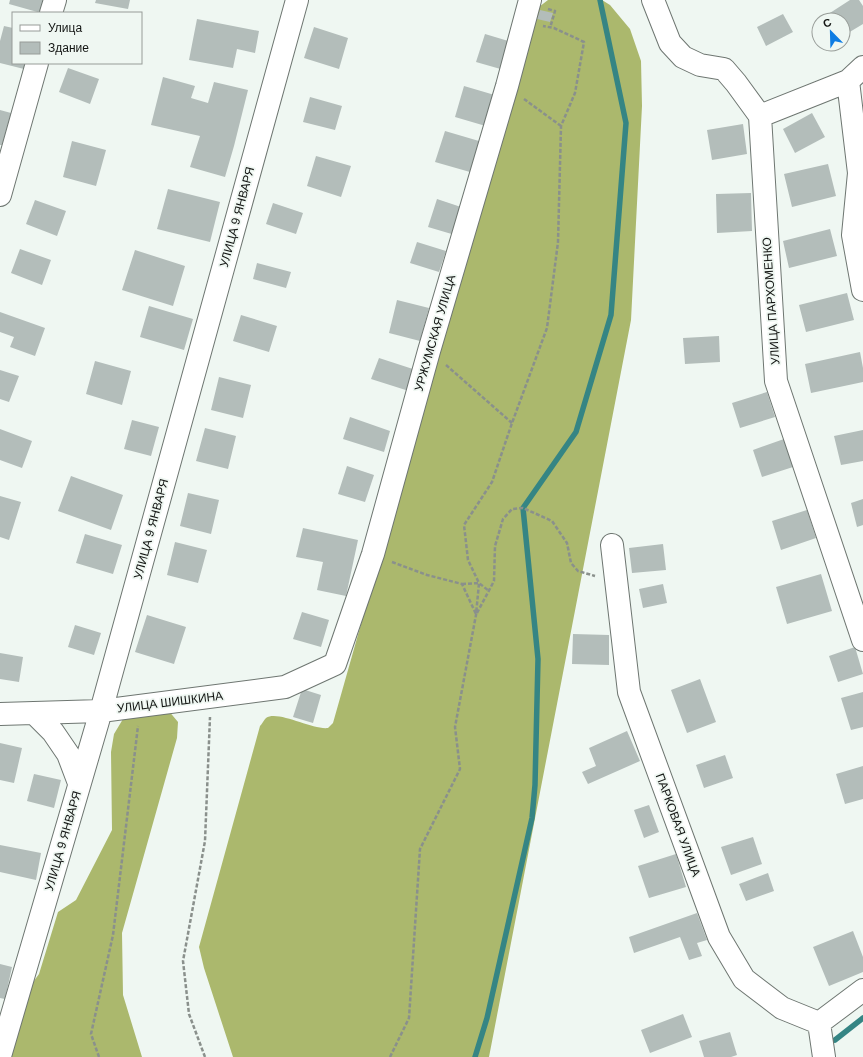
<svg xmlns="http://www.w3.org/2000/svg" width="863" height="1057" font-family="Helvetica,sans-serif">
  <rect width="100%" height="100%" fill="#eff7f2"/>
  <!-- forest -->
  <path fill="#abb86d" d="M548,0H602L610,5L630,29L641,61L642,106L631,320L489,1057H233L204,968L199,947L260,726C262,724 264,720 266,718C278,710 312,730 328,728L333,723L535,10Z
    M168,710L178,722L177,738L122,933L123,995L142,1057H8L28,989L39,974L58,912L76,900L112,830L111,752L114,734L123,719Z"/>
  <g fill="none" stroke-linecap="round" stroke-linejoin="round">
    <!-- stream -->
    <path stroke="#358584" stroke-width="5.5" d="M835,1040L863,1018
      M475,1057L487,1018L532,818L535,785L538,659L523,508L576,432L611,315L626,123L600,0"/>
  </g>
  <!-- building -->
  <path fill="#b3bdba" d="M10,0H46L41,13L9,4Z
    M96,0H130L128,9L95,3Z
    M850,0H859L863,6V24L843,36V20H819V27L816,22Z
    M540,10L553,13L550,22L537,19Z
    M783,14L793,32L766,46L757,27Z
    M197,19L259,31L255,53L237,49L233,68L189,60Z
    M4,26L13,28V63H30L28,70L0,63V41Z
    M314,27L348,38L339,69L304,58Z
    M485,34L512,42L504,70L476,62Z
    M68,68L99,79L90,104L59,92Z
    M163,77L195,86L191,98L208,103L214,82L248,90L234,146L225,177L190,167L200,136L151,125Z
    M464,86L498,96L489,127L455,117Z
    M310,97L342,106L335,130L303,122Z
    M0,110L11,113L2,145H0Z
    M812,113L825,137L795,153L783,129Z
    M743,124L747,154L712,160L707,130Z
    M445,131L479,141L470,172L435,162Z
    M72,141L106,150L96,186L63,177Z
    M316,156L351,166L341,197L307,186Z
    M828,164L836,196L792,207L784,174Z
    M168,189L220,202L210,242L157,229Z
    M751,193L752,231L717,233L716,194Z
    M437,199L464,208L455,235L428,227Z
    M35,200L66,211L57,236L26,224Z
    M273,203L303,213L296,234L266,224Z
    M830,229L837,256L789,268L783,241Z
    M417,242L446,251L439,272L410,263Z
    M20,249L51,260L42,285L11,273Z
    M135,250L185,266L173,306L122,290Z
    M257,263L291,272L286,288L253,279Z
    M847,293L854,320L806,332L799,305Z
    M397,300L429,308L420,341L389,333Z
    M149,306L193,319L184,350L140,337Z
    M0,312L45,328L35,356L10,347L14,337L0,332Z
    M241,315L277,326L269,352L233,341Z
    M719,336L720,362L685,364L683,338Z
    M860,352L863,368V382L811,393L805,364Z
    M379,358L419,371L412,392L371,379Z
    M95,361L131,371L122,405L86,394Z
    M0,370L19,376L9,402L0,399Z
    M219,377L251,385L243,418L211,410Z
    M767,392L775,417L740,428L732,403Z
    M350,417L390,431L384,452L343,439Z
    M132,420L159,427L151,456L124,449Z
    M205,428L236,436L228,469L196,461Z
    M0,429L32,441L22,468L0,460Z
    M863,430V461L841,465L834,436Z
    M784,439L793,467L762,477L753,450Z
    M347,466L374,475L365,502L338,494Z
    M71,476L123,495L111,530L58,511Z
    M188,493L219,500L211,534L180,526Z
    M0,496L21,502L9,540L0,537Z
    M863,499V525L857,527L851,503Z
    M807,510L816,538L781,550L772,521Z
    M303,528L358,540L346,596L317,590L323,562L296,557Z
    M85,534L122,545L113,574L76,563Z
    M175,542L207,550L198,583L167,575Z
    M663,544L666,570L632,573L629,548Z
    M821,574L832,611L787,624L776,587Z
    M663,584L667,603L643,608L639,589Z
    M302,612L329,620L321,647L293,639Z
    M147,615L186,627L174,664L135,652Z
    M75,625L101,633L94,655L68,647Z
    M573,634L609,635V665L572,664Z
    M855,647L863,674L838,682L829,656Z
    M0,653L23,657L19,682L0,679Z
    M700,679L716,722L687,733L671,690Z
    M302,689L321,695L313,723L293,717Z
    M863,692V727L851,730L841,698Z
    M627,731L640,761L588,784L582,772L596,766L589,748Z
    M0,743L22,748L14,783L0,780Z
    M725,755L733,778L704,788L696,765Z
    M863,766V799L845,804L836,774Z
    M34,774L61,780L54,808L27,801Z
    M649,805L659,832L644,838L634,810Z
    M753,837L762,864L731,875L721,847Z
    M0,845L41,853L36,880L0,872Z
    M676,854L686,887L649,898L638,866Z
    M768,873L774,891L746,901L739,884Z
    M697,913L707,940L697,943L702,956L689,960L680,937L634,953L629,937Z
    M853,931L863,957V972L829,986L813,947Z
    M0,964L12,967L5,999L0,998Z
    M683,1014L692,1037L650,1053L641,1030Z
    M730,1032L737,1055L731,1057H704L699,1041Z"/>
  <g fill="none" stroke-linecap="round" stroke-linejoin="round">
    <!-- minor casing -->
    <g stroke="#6e7671" stroke-width="24">
      <path id="minor" d="M653,0L670,43L683,57L700,65L724,69L736,83L760,116L776,381L863,640
        M51,13L55,0
        M848,81L859,173L853,235L863,290
        M760,116L848,81L863,67
        M0,195L37,63
        M612,545L629,692L719,937L744,979L782,1008L819,1023L824,1057
        M34,713L53,732L68,754L79,783
        M0,714L101,711L285,687L335,664L373,554L429,351L507,86L530,0
        M819,1023L863,990
        M0,1056L101,711L297,0"/>
    </g>
    <!-- path -->
    <path stroke="#8a908c" stroke-width="2.5" stroke-dasharray="4 2" stroke-linecap="butt" d="M548,9L555,11L550,28
      M524,99L561,126
      M446,365L512,423
      M392,562L427,575L462,584L476,614
      M462,584L479,583L489,591
      M477,613L494,581L495,546L503,519L512,509L523,508L552,521L567,543L571,563L578,571L595,576
      M99,1057L91,1034L113,935L138,726
      M205,1057L189,1014L183,961L205,841L210,717
      M390,1057L409,1018L420,849L460,769L455,727L476,615L479,583L468,560L464,525L492,482L512,423L547,328L558,242L561,126L575,93L584,42L554,28L543,26"/>
    <!-- minor -->
    <use href="#minor" stroke="#fff" stroke-width="22"/>
  </g>
  <g text-anchor="middle" stroke-width="3.5" stroke-linejoin="round" paint-order="stroke">
    <!-- street labels -->
    <g font-size="12" fill="#121412" stroke="#eff7f2">
      <text transform="translate(237 217) rotate(-75)" y="4">УЛИЦА 9 ЯНВАРЯ</text>
      <text transform="translate(771 301) rotate(-94)" y="4">УЛИЦА ПАРХОМЕНКО</text>
      <text transform="translate(435 333) rotate(-74)" y="4">УРЖУМСКАЯ УЛИЦА</text>
      <text transform="translate(151 529) rotate(-75)" y="4">УЛИЦА 9 ЯНВАРЯ</text>
      <text transform="translate(170 702) rotate(-7)" y="4">УЛИЦА ШИШКИНА</text>
      <text transform="translate(678 825) rotate(70)" y="4">ПАРКОВАЯ УЛИЦА</text>
      <text transform="translate(63 841) rotate(-74)" y="4">УЛИЦА 9 ЯНВАРЯ</text>
    </g>
  </g>
  <!-- legend -->
  <rect x="12" y="12" width="130" height="52" fill="#eff7f2" stroke="#979c98"/>
  <rect x="20" y="25" width="20" height="6" fill="#ffffff" stroke="#979c98"/>
  <text x="48" y="32" font-size="12" fill="#121412">Улица</text>
  <rect x="20" y="42" width="20" height="12" fill="#b3bdba" stroke="#979c98"/>
  <text x="48" y="52" font-size="12" fill="#121412">Здание</text>
  <!-- north arrow -->
  <g transform="translate(831 32) rotate(337)"><circle r="19" fill="#eff7f2" stroke="#979c98"/>
  <path d="M0-3L7 15L0 10L-7 15Z" fill="#0e7ce3"/>
  <text y="-6" font-size="11" font-weight="bold" text-anchor="middle" fill="#121412">С</text>
  </g>
</svg>
